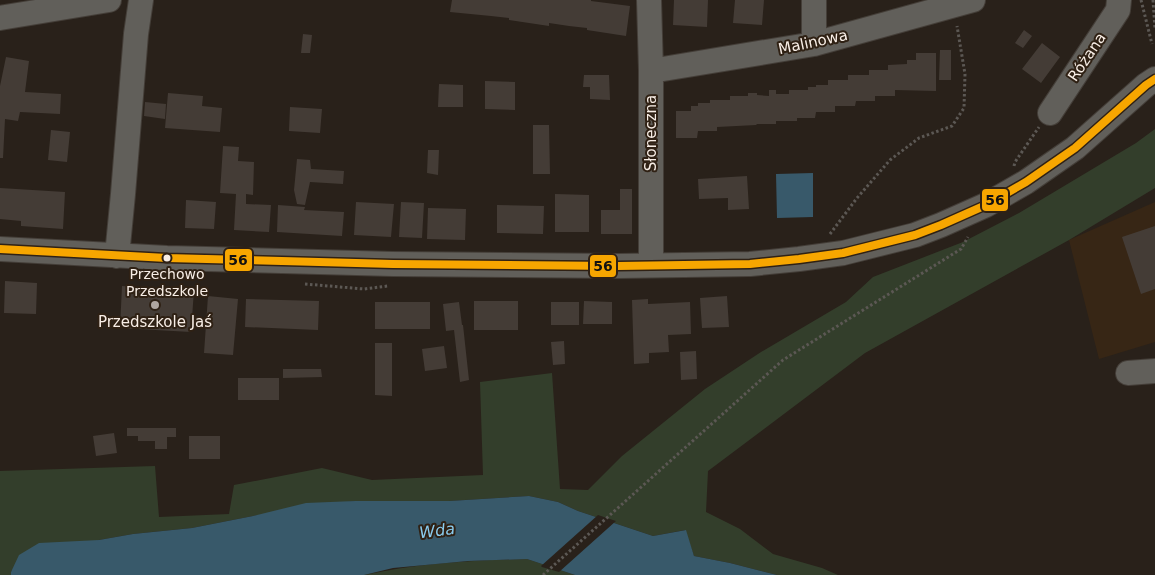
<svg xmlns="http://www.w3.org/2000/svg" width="1155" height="575" font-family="'DejaVu Sans',sans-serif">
  <rect width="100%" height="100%" fill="#29211a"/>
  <!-- built -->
  <path fill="#372615" d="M1155,202V342L1099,359L1069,240Z"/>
  <!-- green -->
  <path fill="#333e2b" d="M1155,129V188L1069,240L865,353L708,471L706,512L740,529L773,554L822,568L838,575H777L730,563L694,556L685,530L653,536L578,511L558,502L529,496L449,501H355L253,516L192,528L133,534L99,540L11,571V575H0V471L155,466L159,517L229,514L234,485L322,468L372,480L483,475L480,382L552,373L560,489L588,490L622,456L705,389L761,352L846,302L873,277L963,242L1019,213L1136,143Z
    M527,559L575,575H364C418,563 473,560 527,559Z"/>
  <!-- water -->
  <path fill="#38596a" d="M813,173V217L777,218L776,174Z
    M529,496L558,502L578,511L653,536L686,530L694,556L730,563L777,575H575L527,559L468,561L393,568L364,575H11V572L19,555L39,543L99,540L133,534L192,528L253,516L306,503L355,501H449Z"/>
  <!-- pier -->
  <path fill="#29211a" d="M598,515L616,521L559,572L542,567L541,566Z"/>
  <!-- building -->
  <path fill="#443c36" d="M452,0H591V1L630,6L626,36L587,30V28L569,26L549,23V26L509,20V18L491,16L450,12Z
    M674,0H708L707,27L673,25Z
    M735,0H764L762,25L733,23Z
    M1024,30L1032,36L1023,48L1015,43Z
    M303,34L312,35L310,53H301Z
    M1042,43L1060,57L1041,83L1022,69Z
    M940,50H951V80H939Z
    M916,53H936V91L895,90V96H875V101H856L855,106H835V112H816L815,118H797V121H776V124H757L756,125L717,127V131H698L697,138H676V111H691V106H698V103H710V100H730V96H748V93H757V95L769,96V90H776V94H789V90H808V87H816V85H828V80H848V75H869V70H888V65L907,64V60H916Z
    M6,57L29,61L25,92L61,94L60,114L20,112L18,121L5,119L3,158H0V86Z
    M584,75H609L610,100L590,99V87H583Z
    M485,81L515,82V110L485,109Z
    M439,84L463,85V107H438Z
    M168,93L203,96L202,106L222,108L220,132L165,128Z
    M145,102L166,104L165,119L144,116Z
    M290,107L322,109L320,133L289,131Z
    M533,125H549L550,174H533Z
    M51,130L70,132L67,162L48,160Z
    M223,146L239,147L238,161L254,162L253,195L246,194V204L271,205L269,232L234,230L236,194L220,193Z
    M428,150H439L438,175L427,173Z
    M297,159L310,160L311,169L344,171L343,184L310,182L305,205L297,204L294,190Z
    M747,176L749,209L728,210V198L699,199L698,179Z
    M0,188L65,192L63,229L21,226V221L0,219Z
    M620,189H632V234H601V210H620Z
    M555,194L589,195V232H555Z
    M186,200L216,202L214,229L185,228Z
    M356,202L394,204L391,237L354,235Z
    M401,202L424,203L422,238L399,237Z
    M278,205L305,207L304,210L344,212L342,236L277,232Z
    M497,205L544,206L543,234L497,233Z
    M428,208L466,209L465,240L427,239Z
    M1155,226V289L1141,294L1122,237Z
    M5,281L37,283L36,314L4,313Z
    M122,286L194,290L191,332L120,328Z
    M208,296L238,299L233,355L204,353Z
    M727,296L729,327L702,328L700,298Z
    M246,299L319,301L318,330L245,327Z
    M648,299V304L690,302L691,334L668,335L669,352L649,353V363L634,364L632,300Z
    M474,301H518V330H474Z
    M584,301L612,302V324H583Z
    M375,302H430V329H375Z
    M459,302L462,325H463L469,380L460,382L454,330L446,331L443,304Z
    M551,302H579V325H551Z
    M564,341L565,364L553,365L551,342Z
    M375,343H392V396L375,395Z
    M444,346L447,368L425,371L422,349Z
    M696,351L697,379L681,380L680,352Z
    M283,369H321L322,377L283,378Z
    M238,378H279V400H238Z
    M127,428H176V437H167V449H155V441H138V436H127Z
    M114,433L117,453L96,456L93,436Z
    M189,436H220V459H189Z"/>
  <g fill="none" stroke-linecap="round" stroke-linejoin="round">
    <!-- minor casing -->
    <g stroke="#443e38" stroke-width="26">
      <path id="minor" d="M649,0L651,71V265
        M814,0V44
        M0,18L109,0
        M651,71L814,44L973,0
        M1050,113L1118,10L1119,0
        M0,249L167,258L393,264L618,266L750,264L799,259L843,253L915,235L941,225L986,205L1026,182L1075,148L1146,85L1155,79
        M117,256L123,194L136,34L141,0
        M1128,373L1155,371"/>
    </g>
    <!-- path -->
    <path stroke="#5c5854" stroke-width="3" stroke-dasharray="2.5 2.5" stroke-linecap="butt" d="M1141,0L1152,44
      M1153,0L1155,29
      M1014,166L1015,162L1039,127
      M830,234L857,198L890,160L919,138L952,126L964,108L965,74L957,26
      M305,284L364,289L388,286
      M543,575L783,360L961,249L968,237"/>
    <!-- minor -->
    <use href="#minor" stroke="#615f5a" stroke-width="24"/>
    <!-- bus-1 casing -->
    <g stroke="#2f2114" stroke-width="11">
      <path id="bus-1" d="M0,249L167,258L393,264L618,266L750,264L799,259L843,253L915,235L941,225L986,205L1026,182L1075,148L1146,85L1155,79"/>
    </g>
    <!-- bus-1 -->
    <use href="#bus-1" stroke="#f7a600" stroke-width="8"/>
  </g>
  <!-- markers -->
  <circle fill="#f8eee6" stroke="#2f2114" stroke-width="2" cx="167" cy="258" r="4.5"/>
  <circle fill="#b0a69f" stroke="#2f2114" stroke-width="2" cx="155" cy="305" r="5"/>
  <g text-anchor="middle" stroke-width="4" stroke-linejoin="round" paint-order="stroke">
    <!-- bus labels -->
    <g font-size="14" fill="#f8eee6" stroke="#2f2114">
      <text x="167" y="279">Przechowo<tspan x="167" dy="17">Przedszkole</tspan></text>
    </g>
    <!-- street labels -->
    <g font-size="15" fill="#f8eee6" stroke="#2f2114">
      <text transform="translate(813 42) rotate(-12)" y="5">Malinowa</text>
      <text transform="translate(1087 57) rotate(-56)" y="5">Różana</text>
      <text transform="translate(651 133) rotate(-90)" y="5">Słoneczna</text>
    </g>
    <!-- poi labels -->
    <g font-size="15" fill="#f8eee6" stroke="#2f2114">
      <text x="155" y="327">Przedszkole Jaś</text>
    </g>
    <!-- water labels -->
    <g font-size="16" font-style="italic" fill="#8acbed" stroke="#2f2114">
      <text transform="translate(437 530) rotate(-7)" y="6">Wda</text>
    </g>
  </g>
  <g stroke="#2f2114" stroke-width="2">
    <rect x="981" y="188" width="28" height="24" rx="5" fill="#f7a600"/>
    <rect x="224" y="248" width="29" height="24" rx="5" fill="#f7a600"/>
    <rect x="589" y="254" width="28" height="24" rx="5" fill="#f7a600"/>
  </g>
  <g font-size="14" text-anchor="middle" font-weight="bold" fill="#111">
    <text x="995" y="205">56</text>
    <text x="238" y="265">56</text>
    <text x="603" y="271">56</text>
  </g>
</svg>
